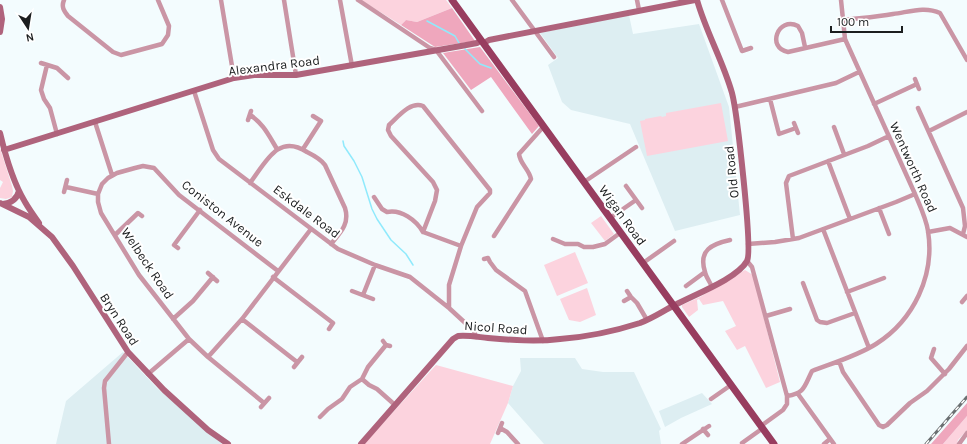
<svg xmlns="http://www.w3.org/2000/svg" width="967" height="444" font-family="Karla,sans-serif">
  <rect width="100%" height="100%" fill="#f3fcfe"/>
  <!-- built -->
  <path fill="#ddeef2" d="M629,15L633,34L699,24L729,107L740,215L675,231L630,124L571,110L562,102L548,65L558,58L540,33Z
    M123,352L157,388L222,444H56L66,401Z
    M520,358H575L582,369L603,372H634L661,429L659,431L661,444H544L508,403L513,386L521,371Z
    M702,393L712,404L681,418L665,427L659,411Z"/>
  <!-- green -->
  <path fill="#fcd3de" d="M361,0H446L452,8L417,22L406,20L401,25Z
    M721,103L728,141L647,156L640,121L645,120V119L661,116L662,117L666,116V113Z
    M0,148L12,186L13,191L12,197L6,199L0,198V188L3,182L0,180Z
    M601,216L614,234L605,241L591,223Z
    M575,252L588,283L557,296L544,265Z
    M745,270L753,275L780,382L766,388L745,346L737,350L725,331L736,326L723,301L703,305L699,299L697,300L698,310L689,317L682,307V305L700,297Z
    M587,288L596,315L580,322L569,320L560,299Z
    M436,365L513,386L508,403L490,444H364Z
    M967,416V430L958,440L957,444H943Z"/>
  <!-- forest -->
  <path fill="#efa7bd" d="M452,8L475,41L435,47L401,25L406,20L417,22Z
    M480,47L539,126L532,134L491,77L471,90L443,53Z
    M967,403V416L943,444H931Z"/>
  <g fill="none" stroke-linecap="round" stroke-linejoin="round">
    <!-- stream -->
    <path stroke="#90eafc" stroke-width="1.5" d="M427,21L455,36L459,43
      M465,49L480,64L491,68
      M343,141L344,146L354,161L362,177L372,209L377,219L391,240L406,254L413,265"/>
    <!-- street -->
    <path stroke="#ca95a5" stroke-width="4.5" d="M64,0C61,7 64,11 68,16L113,52L121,55L162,44L168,35L169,26L158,0
      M221,0L234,78
      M284,0L296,75
      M340,0L352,66
      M358,0L430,48L436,50L482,111
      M512,0L554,57
      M637,0L639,10
      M722,0L742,51L751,48
      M843,20C860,18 877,17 893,14C909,12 925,6 940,13L967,60
      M805,47L802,33L798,26C778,16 766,48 788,52L845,39
      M41,63L57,68L68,78
      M47,65L41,90L44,99L50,108L57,134
      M915,79L919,89
      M194,91L213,150L219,159L338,249L375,265L410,277L449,308L474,331L476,337
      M770,99L779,134L796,128
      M874,104L917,84
      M735,107L836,83L859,72
      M918,108L963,208L965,226L963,234
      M250,115C263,123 269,136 277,149
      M248,120L251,111
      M95,122L112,175
      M794,123L798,133
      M834,127L844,154
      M929,131L967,112
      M303,149L321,121L313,116
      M828,161L850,219
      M584,182L636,147
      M250,183C266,162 278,133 307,152C313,155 321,159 325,165L345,208C350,224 340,233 331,244
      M626,186L642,208
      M66,187L98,194
      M64,192L67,180
      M374,197L382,209L387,212C401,209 416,220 423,232
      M879,208L889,234
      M610,218L636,200
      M823,229L869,348
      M928,232L950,228L967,237
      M115,235L138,213L142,216
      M494,236L531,179C529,169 520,164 519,154L544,126
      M553,239L565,244H578L584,247H593L605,244L620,233
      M793,239L786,183L789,176L868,146L889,136
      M748,244L775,242L799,238L896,202L915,194
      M178,248L174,245L200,210
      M484,259L488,258L490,262L496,270L525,291L543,341
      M747,261L752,267L787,396V404L783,410L761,426
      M643,263L674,241
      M208,273L217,281
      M273,277L333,323L329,329
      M803,283L817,320L820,322L827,323L855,313
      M686,286L705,272
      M712,287C710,282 706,277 705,272C698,250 712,244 730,240
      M352,291L373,299
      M627,291L631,297L637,303L647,320
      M847,292L884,278
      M363,295L375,265
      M624,301L631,297
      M962,302L967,296
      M449,308V285L461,246L477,207L490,193V190L423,106C410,101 398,117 389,125L388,130L391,136L433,182L437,190L435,201L423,232L461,246
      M766,316L790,309
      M173,319L193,301L213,277
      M242,319L297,362
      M383,341L386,345L390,346
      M934,349L931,358L945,374
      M208,357L242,319L311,229
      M839,361L843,372L879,425L883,427L887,425L910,403L927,391L949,369L967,346
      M294,367L302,357
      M148,374L189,339
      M362,379L369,385L377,389L395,405
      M798,394L834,444
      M787,396C805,393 804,387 812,371C833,363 857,356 876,344C914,320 935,275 928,231C926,218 920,206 915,194L845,39L841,0
      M711,399L731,385
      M264,403L208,357L189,339L139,275L101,213L98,202V194L102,184L108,178L117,173L135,168L143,166L154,168L179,195L278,271
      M261,407L269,398
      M320,417L328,409L342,399L350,387L362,379L368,367L386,345
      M500,428L507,432L518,444
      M703,429L708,435
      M498,433L502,423
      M742,443L763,428
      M109,444L104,388L105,381L128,352
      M682,444L709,426
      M824,444L830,439
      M959,444L967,433"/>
    <!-- secondary -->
    <path stroke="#af637c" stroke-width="6" d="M0,7L2,19L0,32
      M484,43L489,40L695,0
      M0,133C5,154 14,184 25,202C29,209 34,216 39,223
      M4,150L234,78L254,75H296L461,46L477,43L481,40
      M0,203L29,217L52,237L73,266L128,352L164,390L208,430L228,444
      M3,204C12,203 17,199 19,191
      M361,444L453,339L458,336C468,335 478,337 488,338C512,340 536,342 560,339C587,337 615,331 640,323C653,318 663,311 675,305C693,295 737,279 747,261C753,251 737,112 732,93C723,61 706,32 697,0"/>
    <!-- primary -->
    <path stroke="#983d5f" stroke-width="7" d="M452,0L774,444"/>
    <!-- rail casing -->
    <g stroke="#6b7072" stroke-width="3">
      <path id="rail" d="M926,444L967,397"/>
    </g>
    <!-- rail -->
    <use href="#rail" stroke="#fff" stroke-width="1.5" stroke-dasharray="4.5" stroke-linecap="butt"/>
  </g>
  <g text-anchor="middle" stroke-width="4" stroke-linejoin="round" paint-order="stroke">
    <!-- street labels -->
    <g font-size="13" fill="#1b1e1f" stroke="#fff">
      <text transform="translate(274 65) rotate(-7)" y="5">Alexandra Road</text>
      <text transform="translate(914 167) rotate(66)" y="5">Wentworth Road</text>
      <text transform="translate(731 172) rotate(-96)" y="5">Old Road</text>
      <text transform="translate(307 211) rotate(37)" y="5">Eskdale Road</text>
      <text transform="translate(223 213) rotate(38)" y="5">Coniston Avenue</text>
      <text transform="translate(623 215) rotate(54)" y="5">Wigan Road</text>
      <text transform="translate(148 263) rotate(56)" y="5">Welbeck Road</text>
      <text transform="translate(120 319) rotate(57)" y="5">Bryn Road</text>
      <text transform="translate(496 327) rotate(4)" y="5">Nicol Road</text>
    </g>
  </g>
  <!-- north arrow -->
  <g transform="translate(28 28) rotate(168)" stroke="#ffffff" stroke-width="3" paint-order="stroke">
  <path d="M0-3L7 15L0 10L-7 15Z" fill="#1b1e1f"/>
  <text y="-6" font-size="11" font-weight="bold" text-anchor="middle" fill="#1b1e1f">N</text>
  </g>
  <!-- scale -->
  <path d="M831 26v6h71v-6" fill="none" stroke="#1b1e1f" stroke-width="2"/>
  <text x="837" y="26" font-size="12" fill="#1b1e1f" stroke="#ffffff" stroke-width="3" paint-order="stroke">100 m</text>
</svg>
